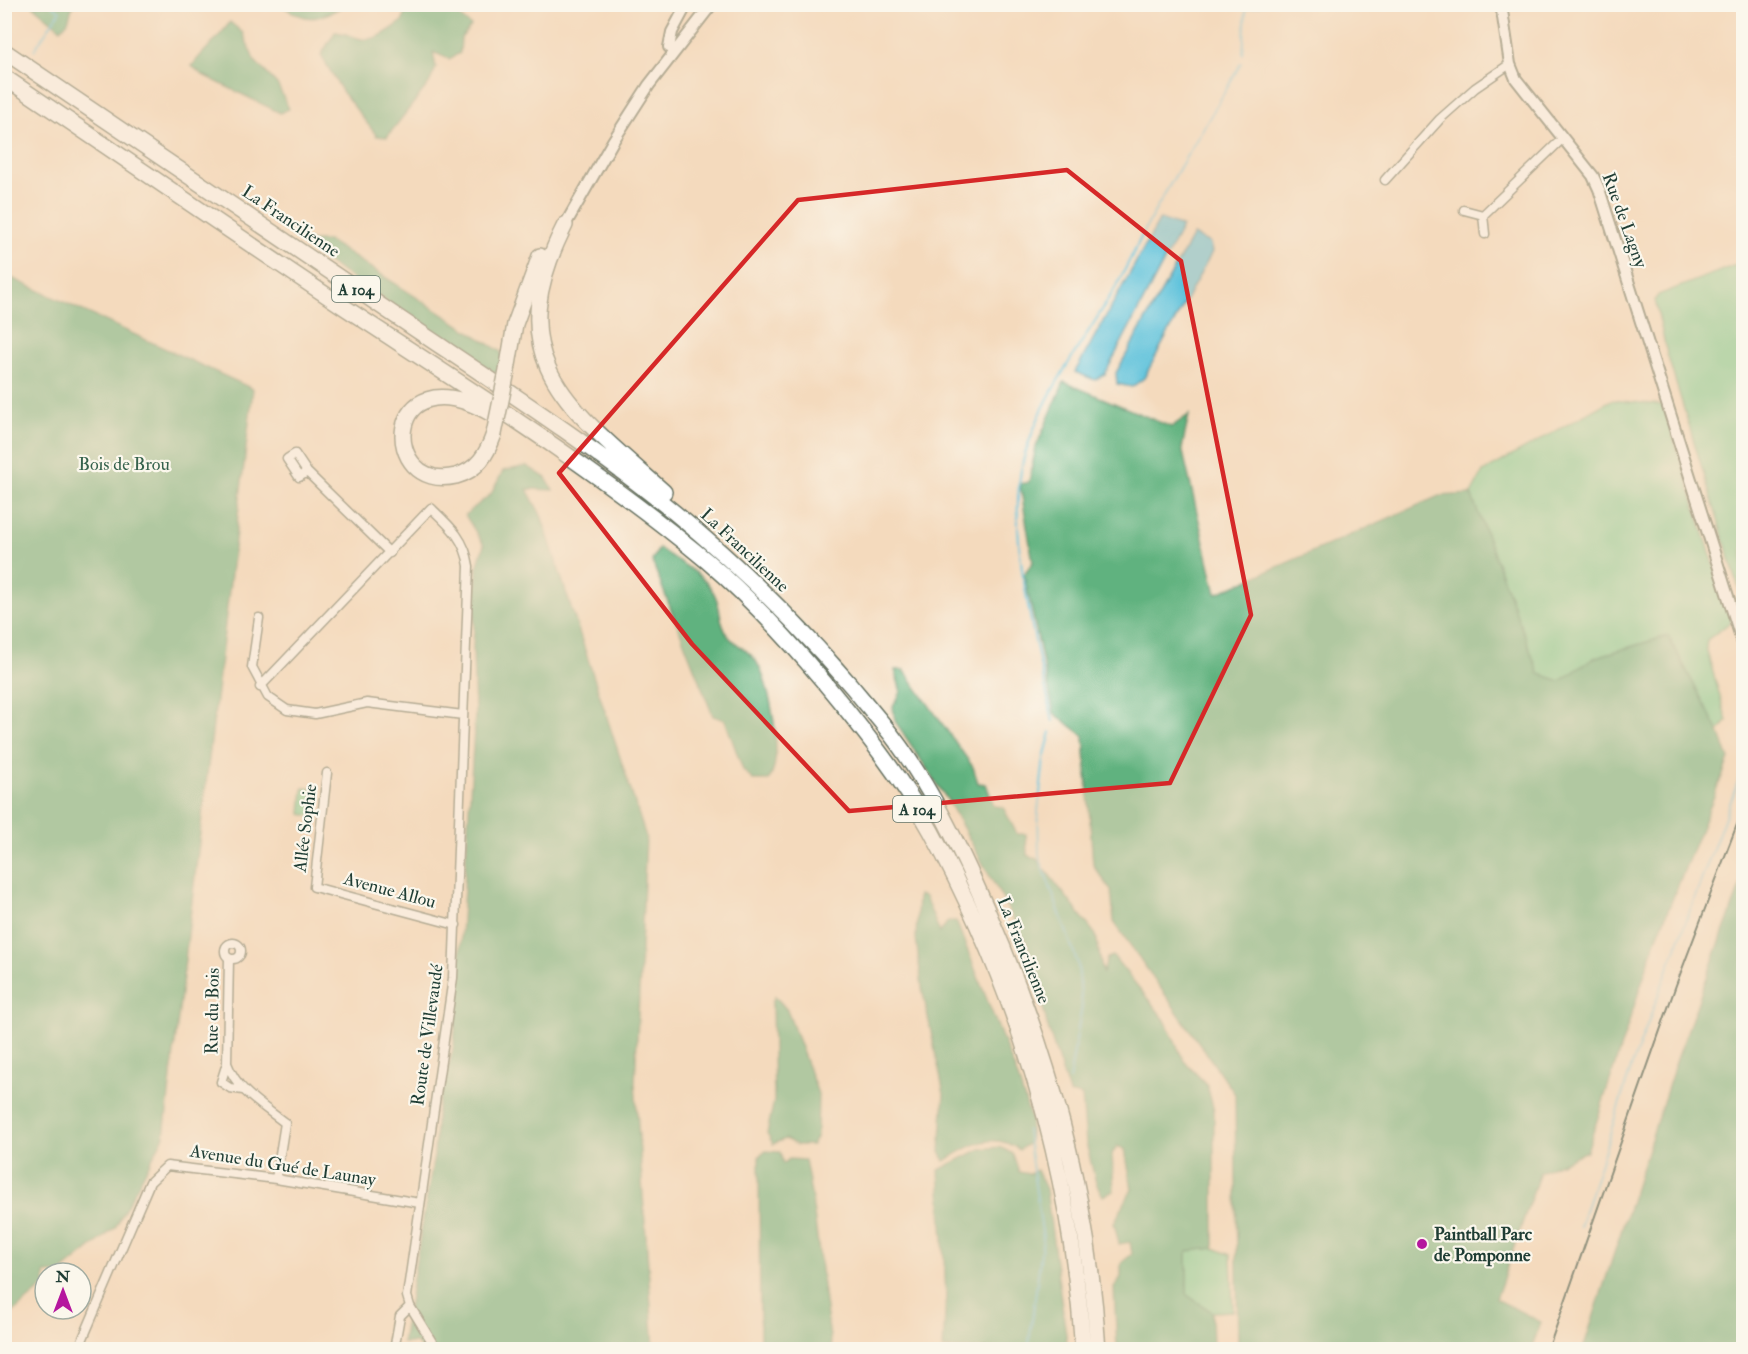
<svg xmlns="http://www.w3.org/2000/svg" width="1748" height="1354" font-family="'IM FELL Double Pica',serif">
  <rect width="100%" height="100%" fill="#fbf7ec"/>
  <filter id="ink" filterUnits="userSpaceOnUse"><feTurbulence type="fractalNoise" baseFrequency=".0167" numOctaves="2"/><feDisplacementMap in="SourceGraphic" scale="12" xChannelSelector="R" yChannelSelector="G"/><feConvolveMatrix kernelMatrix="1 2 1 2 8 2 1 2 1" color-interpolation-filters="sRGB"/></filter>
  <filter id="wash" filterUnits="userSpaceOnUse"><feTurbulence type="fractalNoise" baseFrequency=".008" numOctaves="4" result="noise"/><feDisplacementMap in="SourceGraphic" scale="24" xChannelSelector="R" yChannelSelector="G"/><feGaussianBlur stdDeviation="1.35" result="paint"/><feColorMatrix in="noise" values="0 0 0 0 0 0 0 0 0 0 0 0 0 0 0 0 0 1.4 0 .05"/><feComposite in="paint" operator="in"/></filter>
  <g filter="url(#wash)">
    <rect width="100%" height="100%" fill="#f4dabd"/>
    <!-- green -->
    <path fill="#77d096" stroke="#4b8665" stroke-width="1.5" d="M1743,262V602L1667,354L1655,300L1658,295Z
      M1611,400L1663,405L1732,621L1707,640L1706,648L1727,721L1719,732L1668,636L1596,657L1560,681L1539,674L1471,494L1483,472Z
      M303,788L316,789L313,816L301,814Z
      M1214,1248L1231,1255L1233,1311L1212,1312L1187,1295V1251Z"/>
    <!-- forest -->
    <path fill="#61b27f" stroke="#40785a" stroke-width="1.5" d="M32,5H73L68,21L61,29Z
      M281,5H345C319,20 307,24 281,5Z
      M402,5L448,6L471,26L461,38L460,53L449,59L433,52L436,68L429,83L387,137L377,136L342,91L321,55L335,32C345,33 349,35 358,38C374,44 391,29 403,21L405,10Z
      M230,22L243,33L254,60L277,84L289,109L280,113L203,75L192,66C204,49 219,39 230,22Z
      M307,241H329L500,351L504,358L502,373H494L314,253Z
      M5,275L253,389L164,1136L115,1228L60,1273H45V1286L5,1319Z
      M1064,382L1171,427L1189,415L1182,448L1216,594L1439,496L1471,494L1539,674L1560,681L1596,657L1668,636L1719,732L1729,759L1654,945L1587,1151L1540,1172L1496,1299L1541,1322L1531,1349H1238L1235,1094L1114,922L1111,890L1093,865L1084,736L1054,713L1024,575L1033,562L1020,484L1029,482L1036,447Z
      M527,466L546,478L553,490L527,489L541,515L646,837L635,1083L654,1349L422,1350L417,1343H402L434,1156L437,1110L454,1046L475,715L473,648L477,568L484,545L465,515L491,494L503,471Z
      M659,548C674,560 699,571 710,587C723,604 717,622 729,637C737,646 748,649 756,661C771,685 784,757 769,780H753L743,770L725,720L713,716L652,561Z
      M895,670H904L973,767L978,783L986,784L994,806L1003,807L1017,834H1026L1027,855L1037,859L1096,935L1103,974L1107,958L1113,956L1165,1020L1184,1061L1207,1085L1214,1111V1248L1187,1251V1295L1212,1312L1213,1349H1117L1114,1288L1121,1277V1263L1132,1254L1130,1242L1119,1244L1114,1223L1132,1189L1125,1149L1117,1146L1112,1154L1114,1191L1103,1196L1096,1183L1086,1143L1082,1096L1069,1093L1048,1028L1028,945L947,799L895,721L893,707L901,692Z
      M1743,878V1349H1583L1676,1062Z
      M918,895L925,897L940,933L948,921H956L1018,1078L1031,1120L1029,1143L1019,1150C993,1130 969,1146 945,1161L940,1152L944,1094L922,988L916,938Z
      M775,996L787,1010L818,1094L817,1136L812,1145H797L785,1139L773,1144L767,1133L774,1101L772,1003Z
      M1000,1147L1013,1154L1019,1172L1029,1174L1037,1170L1046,1189L1068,1349H943L946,1295L939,1170L980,1149Z
      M766,1151L780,1152L783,1164L789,1159L805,1160C818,1223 821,1286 832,1349H760L759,1156Z"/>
    <!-- water -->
    <path fill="#5ec2dc" stroke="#3e8088" stroke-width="1.5" d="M1160,219L1182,227L1105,374L1095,380L1075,372Z
      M1193,235L1210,243L1212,252L1144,378L1132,387L1117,384L1116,373Z"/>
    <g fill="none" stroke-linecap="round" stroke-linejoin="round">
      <!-- stream -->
      <path stroke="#5ec2dc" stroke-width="2" d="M34,50L60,11L51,4
        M1243,54L1246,9L1266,4
        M1053,721C1037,647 1005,534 1023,461C1041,393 1086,341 1119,281C1129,262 1138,243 1148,224C1177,169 1211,118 1241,63
        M1051,732L1044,758L1038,811L1039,856L1078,964L1082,1006L1069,1080
        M1027,1130L1043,1238L1028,1350
        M1580,1227L1631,1068L1744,766"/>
    </g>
  </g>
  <g filter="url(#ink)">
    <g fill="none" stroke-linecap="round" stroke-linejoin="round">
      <!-- minor casing -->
      <g stroke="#6a7464" stroke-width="11">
        <path id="minor" d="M1385,180L1440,119L1475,88L1510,64
          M1464,210L1483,215L1485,234
          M1483,215L1563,138
          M307,472L299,477L287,459L295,454L307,472L390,553
          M259,618L252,667L268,697L287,710L315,714L367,703L463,715
          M260,687L431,508C450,526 465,539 469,566L453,978L407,1296L410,1306L437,1350
          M327,773L314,887L456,925
          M225 951a8 8 0 1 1 16 0a8 8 0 1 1-16 0Z
          M229,958L227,1063C237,1091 262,1105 285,1123L276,1179
          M227,1063L221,1082L230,1088L243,1090
          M78,1350L150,1182L167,1166L276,1179L420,1203
          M394,1350L400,1316L410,1306"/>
      </g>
      <!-- secondary casing -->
      <g stroke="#6a7464" stroke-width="14">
        <path id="secondary" d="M1501,4L1510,64L1516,79L1593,176L1599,189L1744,647
          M669,47L672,32L687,4
          M565,225L613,141L649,85L712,4"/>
      </g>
      <!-- motorway casing -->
      <g stroke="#6a7464" stroke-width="18">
        <path id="motorway" d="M4,51C133,138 262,225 390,312C486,377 585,440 675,513C751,575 821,647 882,723C927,778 959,845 987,910C1049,1052 1089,1193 1098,1350
          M4,77C119,154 232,233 347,309C469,389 594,467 707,561C749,597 787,638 823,681C862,728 901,777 931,831C1018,992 1071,1166 1083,1350
          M565,225C496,361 569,407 664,492
          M507,371L515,324L540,256
          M490,413C381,352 380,494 456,476C478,470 487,454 494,434"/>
      </g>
      <!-- minor -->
      <use href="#minor" stroke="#fff" stroke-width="8"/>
      <!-- secondary -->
      <use href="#secondary" stroke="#fff" stroke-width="10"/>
      <!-- motorway -->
      <use href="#motorway" stroke="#fff" stroke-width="15"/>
      <!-- rail -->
      <path stroke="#1f3d34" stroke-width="2" d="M1548,1350L1676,985L1744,806"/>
      <!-- motorway-bridge casing -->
      <g stroke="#6a7464" stroke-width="18" stroke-linecap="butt">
        <path id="motorway-bridge" d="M494,434L507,371"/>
      </g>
      <!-- motorway-bridge -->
      <use href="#motorway-bridge" stroke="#fff" stroke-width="15"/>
    </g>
  </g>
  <!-- marked area -->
  <path d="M0 0H1748V1354H0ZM1067,170L1181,261L1251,615L1170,783L849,811L692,644L559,473L798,200Z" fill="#f4dabd" fill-opacity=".55" fill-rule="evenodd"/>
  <path fill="none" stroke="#d62828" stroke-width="4.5" stroke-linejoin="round" d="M1067,170L1181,261L1251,615L1170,783L849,811L692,644L559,473L798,200Z"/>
  <!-- markers -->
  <circle fill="#b5179e" stroke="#fbf7ec" stroke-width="2" cx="1422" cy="1244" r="6"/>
  <g text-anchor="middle" stroke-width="4.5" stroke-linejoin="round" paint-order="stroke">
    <!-- shield labels -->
    <g fill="#fbf7ec" stroke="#61756b" stroke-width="1.5">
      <rect x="332" y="276" width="48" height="26" rx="4.5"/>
      <rect x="893" y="796" width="48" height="26" rx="4.5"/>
    </g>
    <g font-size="16" font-weight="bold" fill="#1f3d34">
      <text x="356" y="295">A 104</text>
      <text x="917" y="815">A 104</text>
    </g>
    <!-- street labels -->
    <g font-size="18" fill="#1f3d34" stroke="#fbf7ec">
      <text transform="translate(1625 220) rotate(70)" y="6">Rue de Lagny</text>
      <text transform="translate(291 221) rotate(34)" y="6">La Francilienne</text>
      <text transform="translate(745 550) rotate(43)" y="6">La Francilienne</text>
      <text transform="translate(305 828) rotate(-83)" y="6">Allée Sophie</text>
      <text transform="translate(390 890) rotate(15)" y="6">Avenue Allou</text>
      <text transform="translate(1024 950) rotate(68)" y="6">La Francilienne</text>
      <text transform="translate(212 1011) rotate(-89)" y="6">Rue du Bois</text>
      <text transform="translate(427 1035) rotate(-82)" y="6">Route de Villevaudé</text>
      <text transform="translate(283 1165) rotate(9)" y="6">Avenue du Gué de Launay</text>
    </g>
    <!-- park labels -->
    <g font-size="18" fill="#35624c" stroke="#fbf7ec">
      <text x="124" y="470">Bois de Brou</text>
    </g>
    <!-- poi labels -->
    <g font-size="18" font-weight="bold" fill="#1f3d34" stroke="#fbf7ec" text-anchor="start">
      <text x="1434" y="1240">Paintball Parc<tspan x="1434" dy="21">de Pomponne</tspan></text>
    </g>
  </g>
  <!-- margin -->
  <rect width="1748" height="1354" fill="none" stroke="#fbf7ec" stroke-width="24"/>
  <!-- north arrow -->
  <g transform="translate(63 1291)"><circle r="28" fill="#fbf7ec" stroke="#a3ada2" stroke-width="1.5"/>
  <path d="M0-4.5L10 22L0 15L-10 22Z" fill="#b5179e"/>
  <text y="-9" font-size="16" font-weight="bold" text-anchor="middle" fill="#1f3d34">N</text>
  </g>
</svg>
